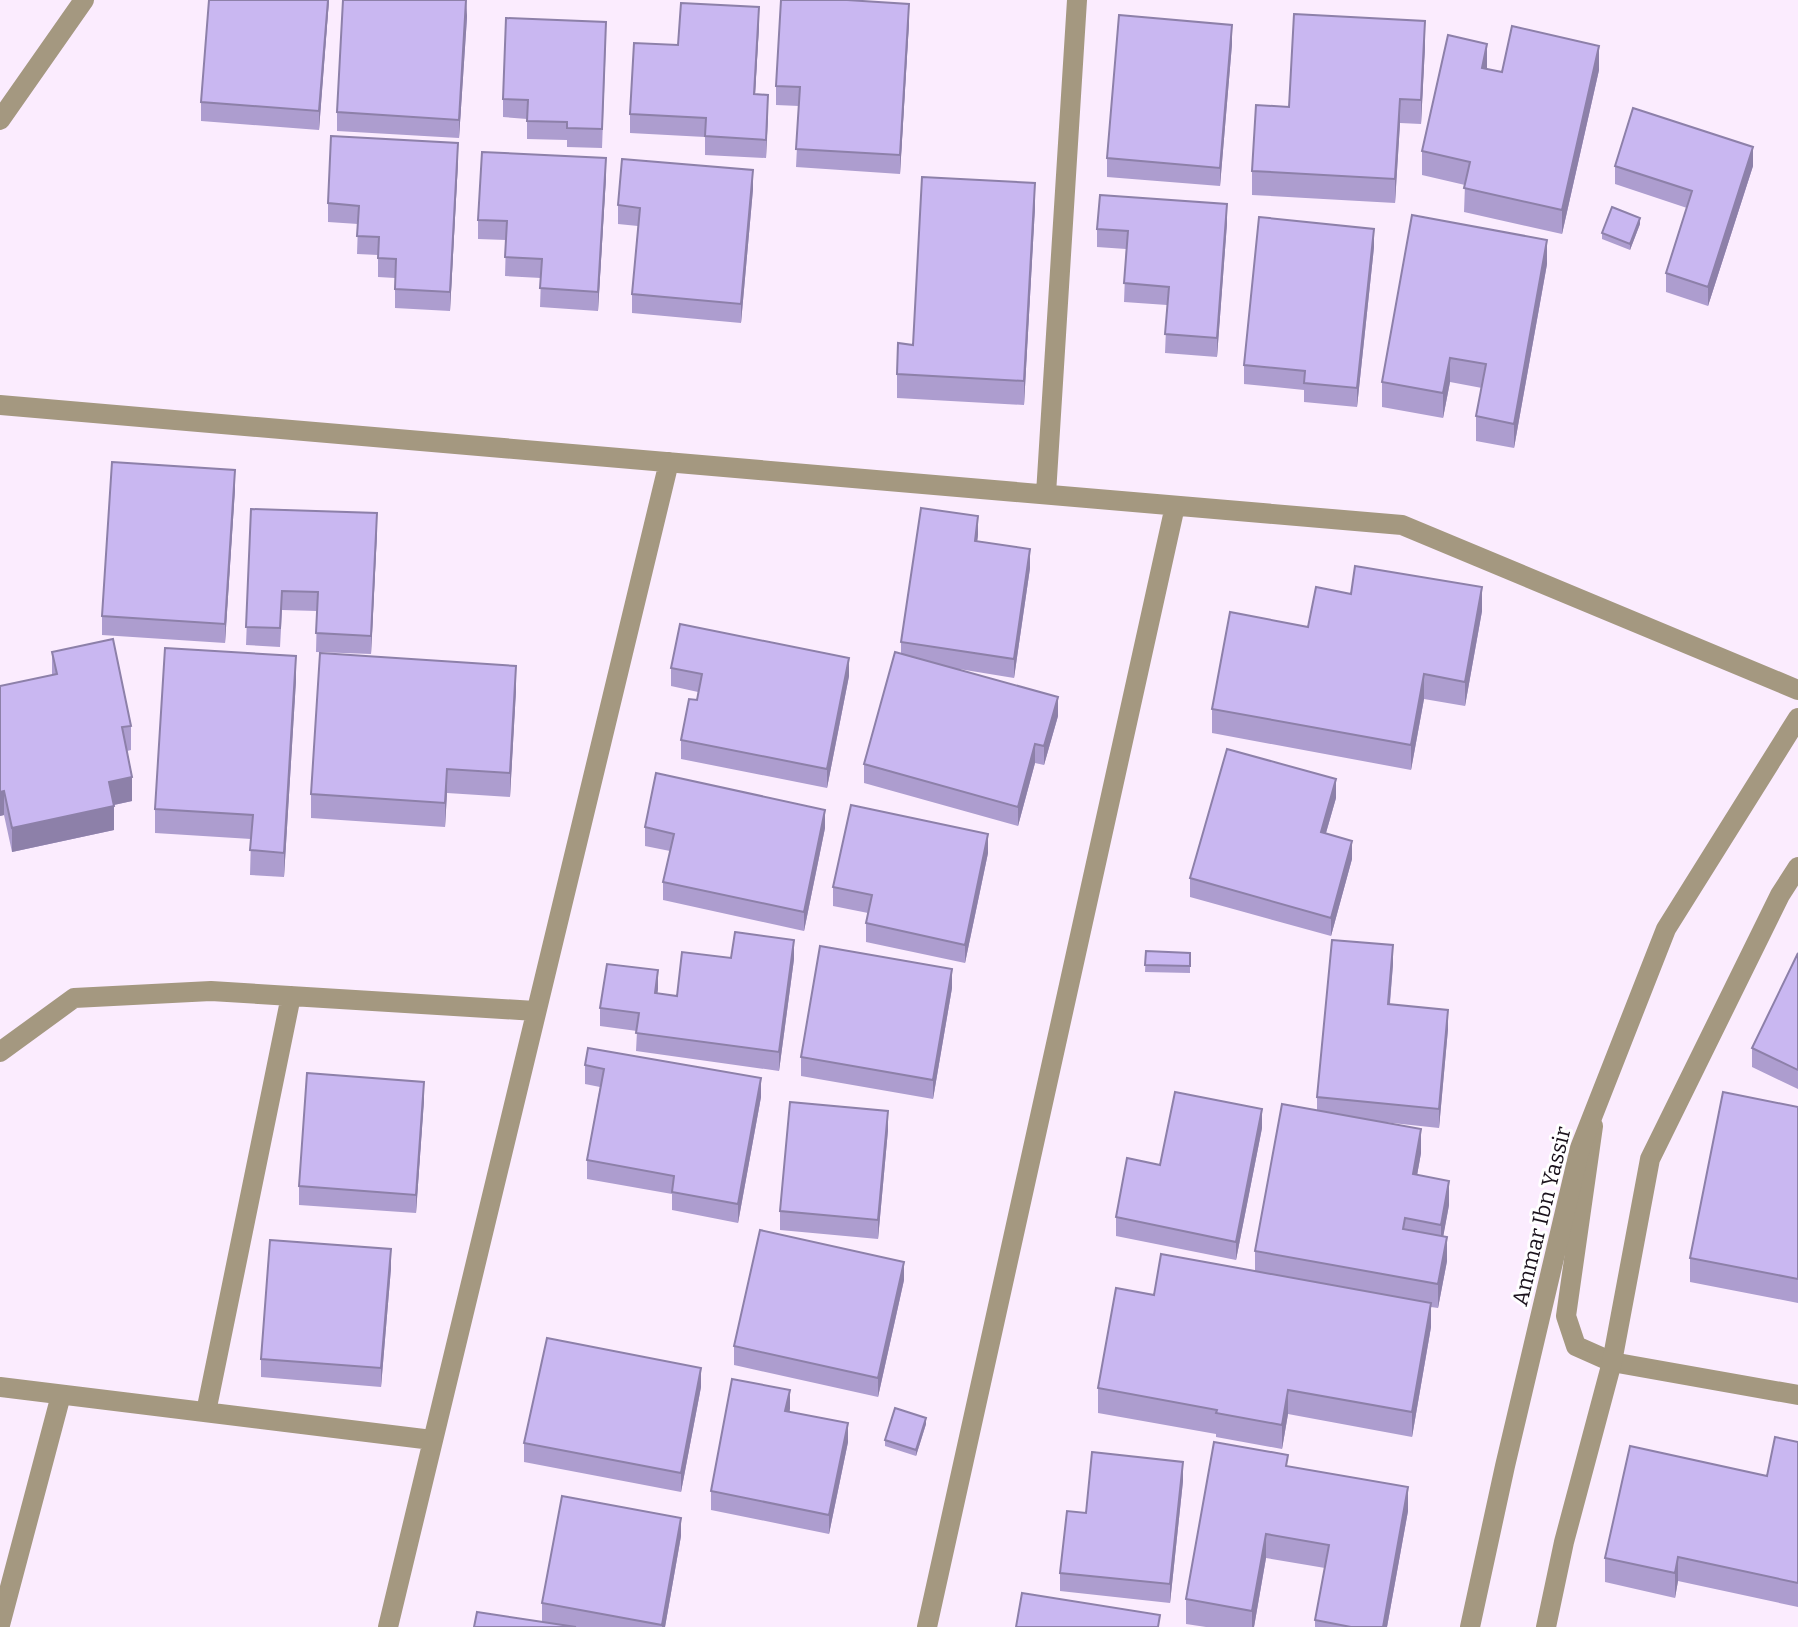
<svg xmlns="http://www.w3.org/2000/svg" width="1798" height="1627" font-family="Bitter,serif">
  <rect width="100%" height="100%" fill="#fbecfe"/>
  <g fill="none" stroke-linecap="round" stroke-linejoin="round">
    <!-- minor -->
    <path stroke="#a49880" stroke-width="20" d="M0,120L84,0
      M0,405L1402,525L1798,690
      M1046,494L1077,0
      M0,1052L74,998L211,991L535,1011
      M1593,1126L1566,1316L1576,1346L1612,1362L1798,1395
      M0,1387L432,1440
      M206,1412L291,996
      M0,1625L61,1395
      M388,1627L669,462
      M927,1627L1175,506"/>
    <!-- tertiary -->
    <path stroke="#a49880" stroke-width="20" d="M1470,1627L1505,1466L1580,1148L1666,929L1798,718
      M1546,1627L1564,1542L1612,1362L1650,1159L1780,895L1798,867"/>
  </g>
  <!-- wall -->
  <path fill="#ad9dcf" d="M329,0L319,130L201,121V102Z
    M467,17L459,138L337,131V112Z
    M909,23L900,174L796,167L799,106L776,105V86Z
    M759,26L755,94L768,113L766,158L705,155V137L630,133V114L678,45Z
    M606,41L602,148L567,147V140L527,139V119L503,117V99Z
    M1232,44L1220,186L1107,177V158Z
    M1425,46L1421,124L1400,123L1395,203L1252,195V171L1289,107Z
    M1487,69L1502,72L1599,70L1562,234L1464,212L1465,185L1422,175V151Z
    M458,162L450,311L395,308V278L378,277V255L357,254L358,224L328,222V203Z
    M1615,166H1753L1708,306L1666,292V273L1687,208L1615,184Z
    M606,177L598,311L540,307L541,278L505,276L506,240L478,239V220Z
    M753,189L741,323L632,313V294L638,226L618,224V205Z
    M1035,207L1024,405L897,398V374L913,345Z
    M1227,223L1217,357L1165,353L1167,305L1124,302L1126,249L1097,247V229Z
    M1640,224L1630,250L1602,239V233Z
    M1374,247L1357,407L1304,402V390L1244,384V365Z
    M1547,264L1514,448L1476,441V416L1482,388L1450,382L1443,418L1382,407V382Z
    M235,489L225,643L102,635V616Z
    M251,509L377,532L371,654L316,652L317,611L282,610L280,647L246,645Z
    M978,535L977,541L1030,568L1014,678L959,669L1058,716L1044,765L1035,763L1018,826L864,783V764L901,653V642Z
    M1351,594L1482,611L1465,706L1424,699L1411,770L1212,733V709Z
    M52,652L131,726V750L127,751L132,801L114,805V830L12,852L4,815L0,816V686L52,675Z
    M671,668L849,676L827,788L681,759V740L697,700L698,692L671,686Z
    M296,680L284,877L250,875L251,839L155,833V809Z
    M516,690L510,797L447,793L445,827L311,818V794Z
    M1336,798L1326,833L1352,859L1331,936L1190,897V878Z
    M645,827L825,828L804,931L663,900V882L670,851L645,846Z
    M988,853L965,963L866,942V923L868,913L833,906V887Z
    M1146,951L1190,953V973L1145,972Z
    M1798,953V1089L1752,1067V1048Z
    M794,959L779,1071L636,1051L637,1031L600,1026V1008L658,989L657,993L677,996Z
    M1393,964L1390,1004L1448,1029L1439,1128L1383,1122L1421,1153L1417,1175L1449,1205L1443,1236L1447,1261L1438,1308L1431,1307V1327L1412,1437L1288,1414L1282,1449L1216,1437V1434L1098,1413V1388L1154,1295L1255,1271V1251L1317,1111V1097Z
    M952,988L933,1099L801,1076V1057Z
    M585,1065L761,1097L738,1223L672,1210V1194L587,1179V1160L600,1087L585,1084Z
    M424,1100L416,1213L299,1205V1186Z
    M1798,1107V1303L1690,1282V1258Z
    M1262,1128L1236,1260L1116,1236V1217L1160,1165Z
    M888,1130L878,1239L780,1230V1211Z
    M391,1268L381,1387L261,1377V1359Z
    M904,1280L878,1397L734,1365V1346Z
    M701,1387L681,1492L524,1462V1443Z
    M790,1409L789,1412L848,1442L829,1534L711,1510V1491Z
    M926,1424L916,1456L885,1446V1440Z
    M1798,1442V1607L1678,1581L1675,1598L1605,1582V1558L1767,1476Z
    M1288,1466L1408,1511L1387,1627H1315V1620L1325,1568L1266,1558L1254,1627H1206L1186,1624V1599Z
    M1183,1481L1170,1603L1060,1591V1573L1086,1513Z
    M681,1536L665,1627H474L542,1622V1603Z"/>
  <!-- shaded-wall -->
  <path fill="#8d80a9" d="M328,0H329L319,130V111Z
    M467,0V17L459,138V120Z
    M909,4V23L900,174V155Z
    M759,7V26L754,113V94Z
    M1425,21V46L1421,124V100Z
    M1232,25V44L1220,186V168Z
    M1487,44V68L1482,92V68Z
    M1599,46V70L1562,234V210Z
    M768,95V113L766,158V140Z
    M1400,99V123L1395,203V179Z
    M458,143V162L450,311V292Z
    M1753,147V166L1708,306V287Z
    M606,158V177L598,311V292Z
    M753,170V189L741,323V304Z
    M1035,183V207L1024,405V381Z
    M1227,204V223L1217,357V338Z
    M1640,218V224L1630,250V244Z
    M1374,229V247L1357,407V388Z
    M1547,240V264L1514,448V424Z
    M1450,358V382L1443,418V393Z
    M235,470V489L225,643V624Z
    M377,513V532L371,654V636Z
    M978,516V535L975,559V541Z
    M1030,549V568L1014,678V659Z
    M1482,587V611L1465,706V682Z
    M296,656V680L284,877V853Z
    M849,658V676L827,788V769Z
    M516,666V690L510,797V773Z
    M1424,674V699L1411,770V745Z
    M1058,697V716L1044,765V746Z
    M1035,744V763L1018,826V807Z
    M447,769V793L445,827V803Z
    M132,777V801L109,806V782Z
    M1336,779V798L1321,850V832Z
    M4,791V815L0,816V792Z
    M114,806V830L12,852V828Z
    M825,810V828L804,931V912Z
    M988,834V853L965,963V945Z
    M1352,841V859L1331,936V918Z
    M794,940V959L779,1071V1052Z
    M1393,945V964L1388,1023V1004Z
    M952,969V988L933,1099V1080Z
    M658,970V989L655,1011V993Z
    M1448,1010V1029L1439,1128V1109Z
    M761,1078V1097L738,1223V1204Z
    M424,1082V1100L416,1213V1195Z
    M1262,1109V1128L1236,1260V1242Z
    M888,1111V1130L878,1239V1220Z
    M1421,1129V1153L1413,1198V1174Z
    M1449,1181V1205L1441,1249V1225Z
    M1447,1237V1261L1438,1308V1284Z
    M391,1249V1268L381,1387V1368Z
    M904,1262V1280L878,1397V1378Z
    M1431,1303V1327L1412,1437V1412Z
    M701,1368V1387L681,1492V1473Z
    M790,1390V1409L785,1430V1411Z
    M1288,1390V1414L1282,1449V1425Z
    M926,1418V1424L916,1456V1450Z
    M848,1423V1442L829,1534V1515Z
    M1183,1462V1481L1170,1603V1584Z
    M1408,1487V1511L1387,1627H1383Z
    M681,1518V1536L665,1627H662Z
    M1266,1534V1558L1254,1627H1252V1611Z
    M1678,1557V1581L1675,1598V1573Z"/>
  <!-- building -->
  <path fill="#c9b7f1" stroke="#8d80a9" stroke-width="2" d="M209,0H328L319,111L201,102Z
    M343,0H466L459,120L337,112Z
    M781,0H847L909,4L900,155L796,149L800,87L776,86Z
    M681,3L759,7L754,94L768,95L766,140L705,136L706,118L630,114L634,43L678,45Z
    M1294,14L1425,21L1421,100L1400,99L1395,179L1252,171L1256,105L1289,107Z
    M1119,15L1232,25L1220,168L1107,158Z
    M506,18L606,22L602,129L567,128V122L527,121L528,100L503,99Z
    M1512,26L1599,46L1562,210L1464,188L1470,162L1422,151L1448,35L1487,44L1482,68L1502,72Z
    M1633,108L1753,147L1708,287L1666,273L1692,191L1615,166Z
    M331,136L458,143L450,292L395,289L396,259L378,258L379,237L357,236L359,206L328,203Z
    M482,152L606,158L598,292L540,288L542,259L505,257L507,221L478,220Z
    M622,159L753,170L741,304L632,294L640,208L618,205Z
    M922,177L1035,183L1024,381L897,374L898,343L913,345Z
    M1100,195L1227,204L1217,338L1165,334L1169,287L1124,283L1128,231L1097,229Z
    M1612,207L1640,218L1630,244L1602,233Z
    M1412,215L1547,240L1514,424L1476,416L1486,364L1450,358L1443,393L1382,382Z
    M1259,217L1374,229L1357,388L1304,383L1305,371L1244,365Z
    M112,462L235,470L225,624L102,616Z
    M921,508L978,516L975,541L1030,549L1014,659L901,642Z
    M251,509L377,513L371,636L316,633L318,592L282,591L280,628L246,627Z
    M1355,566L1482,587L1465,682L1424,674L1411,745L1212,709L1230,612L1308,627L1316,587L1351,594Z
    M680,624L849,658L827,769L681,740L689,699L697,700L702,674L671,668Z
    M113,639L131,726L122,727L132,777L109,782L114,806L12,828L4,791L0,792V686L57,674L52,652Z
    M165,648L296,656L284,853L250,850L253,815L155,809Z
    M895,652L1058,697L1044,746L1035,744L1018,807L864,764Z
    M320,653L516,666L510,773L447,769L445,803L311,794Z
    M1227,749L1336,779L1321,832L1352,841L1331,918L1190,878Z
    M656,773L825,810L804,912L663,882L674,834L645,827Z
    M851,805L988,834L965,945L866,923L872,895L833,887Z
    M735,932L794,940L779,1052L636,1033L639,1013L600,1008L607,964L658,970L655,993L677,996L682,952L731,958Z
    M1332,940L1393,945L1388,1004L1448,1010L1439,1109L1317,1097Z
    M820,946L952,969L933,1080L801,1057Z
    M1146,951L1190,953V966L1145,965Z
    M1798,953V1070L1752,1048Z
    M588,1048L761,1078L738,1204L672,1192L674,1176L587,1160L604,1069L585,1065Z
    M307,1073L424,1082L416,1195L299,1186Z
    M1175,1092L1262,1109L1236,1242L1116,1217L1127,1158L1160,1165Z
    M1723,1092L1798,1107V1279L1690,1258Z
    M790,1102L888,1111L878,1220L780,1211Z
    M1282,1104L1421,1129L1413,1174L1449,1181L1441,1225L1405,1218L1403,1229L1447,1237L1438,1284L1255,1251Z
    M760,1230L904,1262L878,1378L734,1346Z
    M270,1240L391,1249L381,1368L261,1359Z
    M1161,1254L1431,1303L1412,1412L1288,1390L1282,1425L1216,1413L1217,1410L1098,1388L1116,1288L1154,1295Z
    M547,1338L701,1368L681,1473L524,1443Z
    M732,1379L790,1390L785,1411L848,1423L829,1515L711,1491Z
    M895,1408L926,1418L916,1450L885,1440Z
    M1775,1437L1798,1442V1583L1678,1557L1675,1573L1605,1558L1630,1446L1767,1476Z
    M1214,1442L1288,1455L1286,1466L1408,1487L1383,1627H1351L1315,1620L1329,1545L1266,1534L1252,1611L1186,1599Z
    M1092,1452L1183,1462L1170,1584L1060,1573L1067,1511L1086,1513Z
    M562,1496L681,1518L662,1625L542,1603Z
    M1022,1593L1160,1615L1158,1627H1016Z
    M477,1612L576,1627H474Z"/>
  <g text-anchor="middle" stroke-width="6" stroke-linejoin="round" paint-order="stroke">
    <!-- street labels -->
    <g font-size="22" fill="#1a121c" stroke="#fff">
      <text transform="translate(1541 1216) rotate(-76)" y="8">Ammar Ibn Yassir</text>
    </g>
  </g>
</svg>
